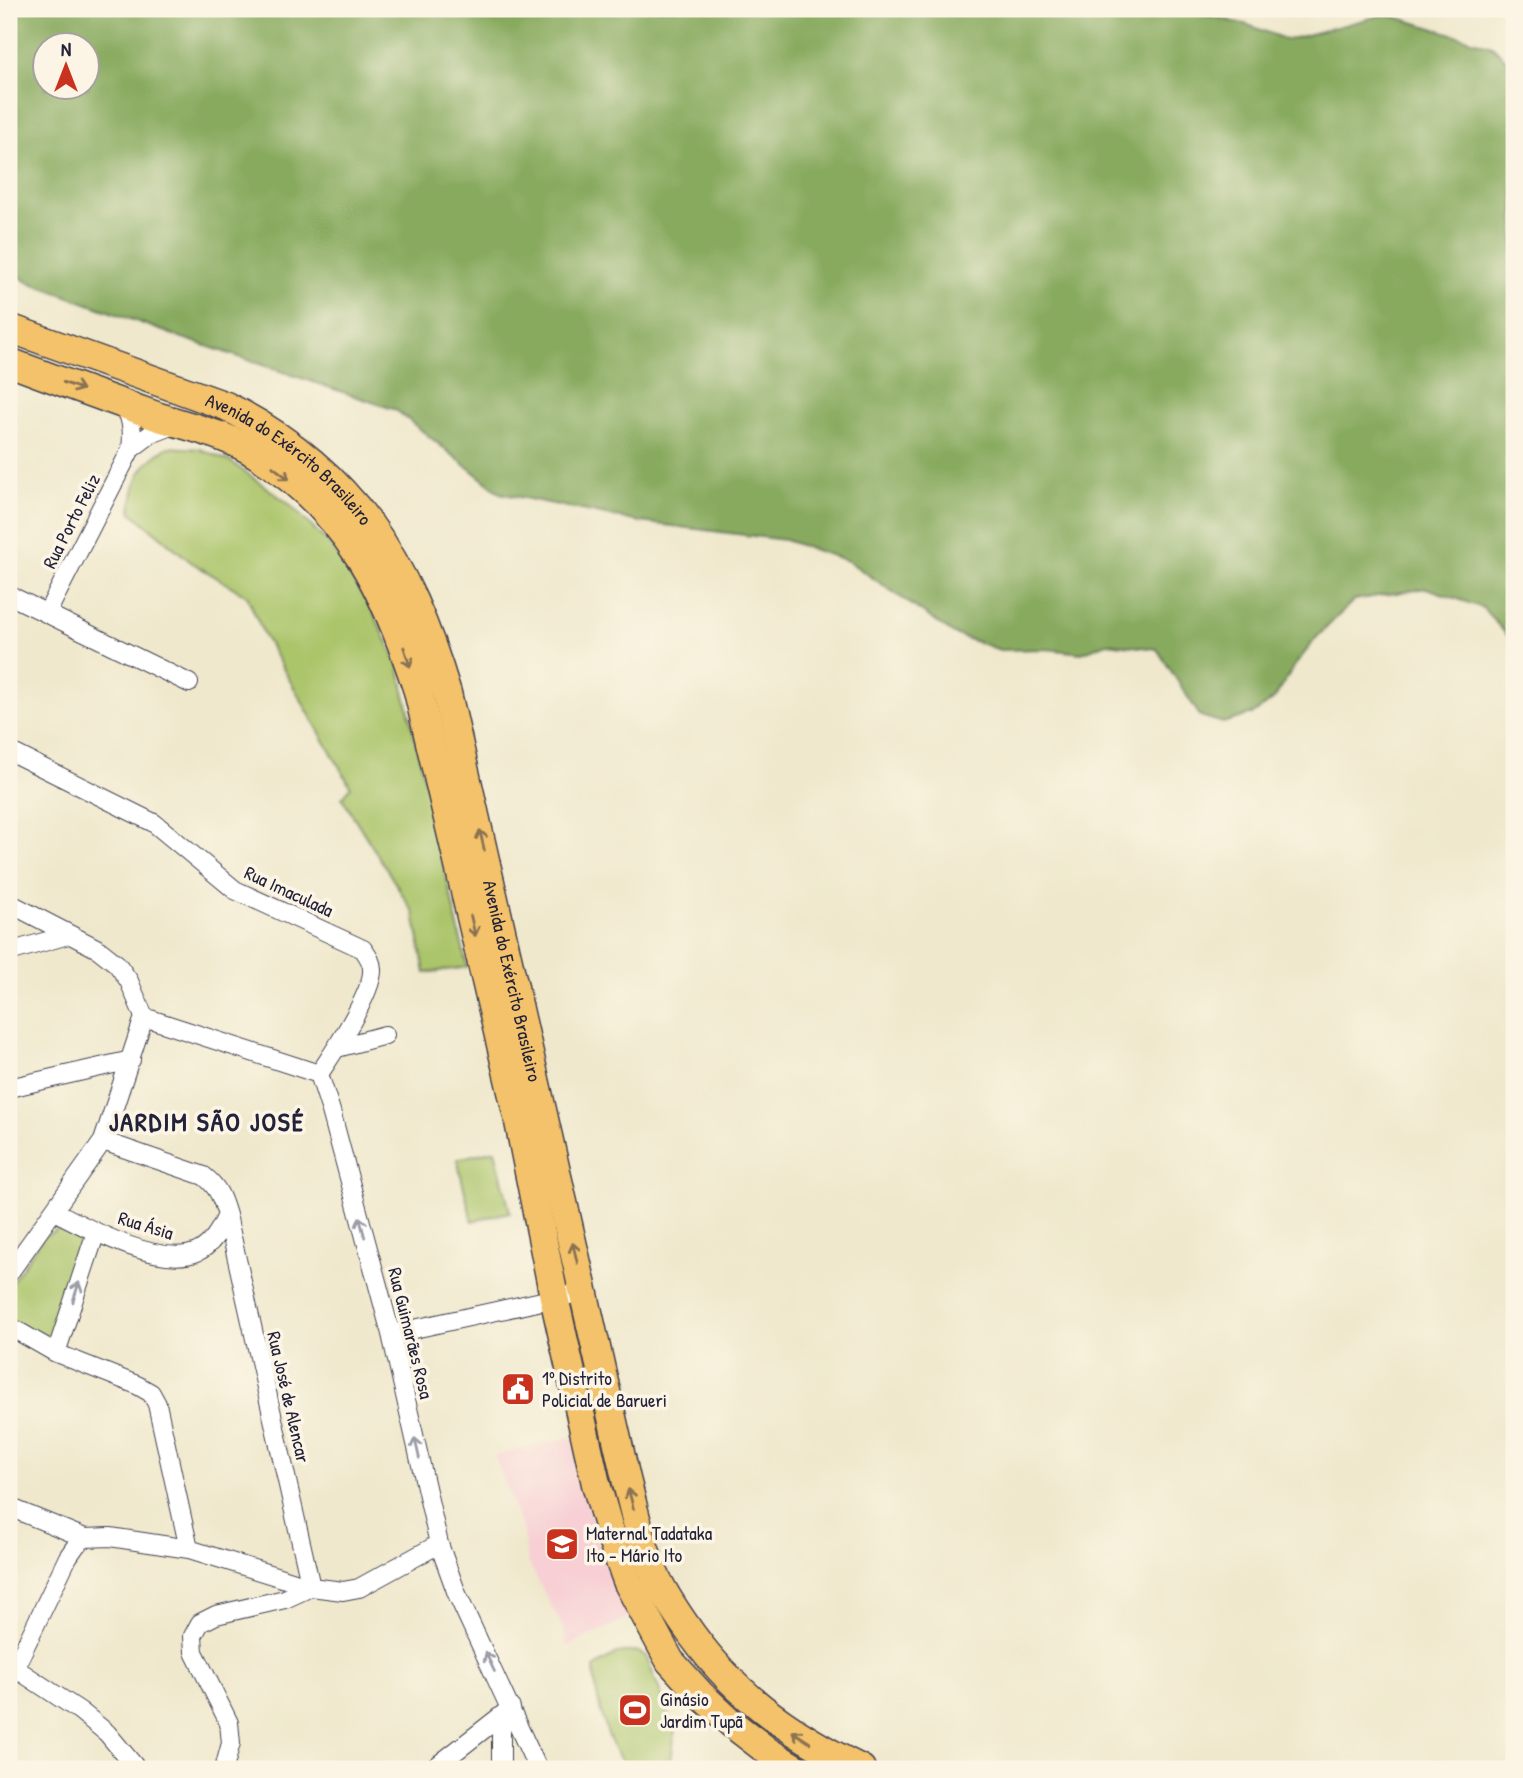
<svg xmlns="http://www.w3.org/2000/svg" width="1523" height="1778" font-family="'Patrick Hand',sans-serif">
  <rect width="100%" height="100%" fill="#fcf5e5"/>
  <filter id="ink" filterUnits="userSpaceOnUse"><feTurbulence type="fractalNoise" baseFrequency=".0143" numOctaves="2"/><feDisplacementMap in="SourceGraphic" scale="14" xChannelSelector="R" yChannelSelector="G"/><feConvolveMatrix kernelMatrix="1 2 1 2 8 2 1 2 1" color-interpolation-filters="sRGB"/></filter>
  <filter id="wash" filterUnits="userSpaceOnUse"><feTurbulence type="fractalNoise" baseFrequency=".00686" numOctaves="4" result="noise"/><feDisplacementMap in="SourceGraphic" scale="28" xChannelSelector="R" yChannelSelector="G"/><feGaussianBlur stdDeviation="1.57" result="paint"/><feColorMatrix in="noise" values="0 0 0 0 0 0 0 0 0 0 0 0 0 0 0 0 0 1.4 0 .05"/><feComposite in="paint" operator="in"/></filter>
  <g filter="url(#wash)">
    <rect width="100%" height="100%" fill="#efe8cc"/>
    <!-- built -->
    <path fill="#f7cfd4" d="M572,1437L602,1559L631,1616L567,1647L564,1630L528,1562L522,1529L494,1456Z"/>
    <!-- green -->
    <path fill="#abc56b" stroke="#667453" stroke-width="2" d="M168,447L200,449L231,462L288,503L332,547L374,614L398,664L467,967L425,973L414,913L342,798L351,787L265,637L247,596L191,562L131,512C134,479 139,465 168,447Z
      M495,1150L510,1212L472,1221L457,1159Z
      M63,1227L78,1233L83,1241L52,1339L46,1341L9,1322V1286L44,1236Z
      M637,1651L646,1656L675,1730L670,1769H630C608,1753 595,1695 594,1668L617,1653Z"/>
    <!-- forest -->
    <path fill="#88aa5f" stroke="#55664d" stroke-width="2" fill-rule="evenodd" d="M9,9H1180L1248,25L1287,40L1386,14L1492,46L1514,67V643L1483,608L1427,588L1354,600L1317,637L1293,668L1274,699L1253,714L1223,723L1200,716L1157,649L1107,643L1082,653L1046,649L1000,650L954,634L848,561L785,540L640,522L500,493L396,410L171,334L26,281L9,269ZM46,46H88V88H46Z"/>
  </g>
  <g filter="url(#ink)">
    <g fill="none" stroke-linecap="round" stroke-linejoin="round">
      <!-- minor casing -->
      <g stroke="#414051" stroke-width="20">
        <path id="minor" d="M131,449L151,434L177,424
          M9,595L189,683
          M47,613L131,449C133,432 132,420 124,405
          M9,751L154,823L235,890L363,949C367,955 372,961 372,969C374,991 332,1055 319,1074
          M9,903L98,949L117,964L129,981L144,1017
          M9,952L68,935
          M144,1017L319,1074
          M337,1048L385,1035
          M319,1074L331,1111L391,1334L439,1544L457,1594L538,1769
          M9,1088L131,1060
          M54,1211C87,1228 160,1268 197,1252C212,1245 220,1230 227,1215C222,1198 218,1187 204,1176L103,1141
          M227,1215L311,1587
          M9,1273L103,1141L144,1017
          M9,1326L56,1353L137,1385L151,1393L157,1404L189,1549
          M391,1334L583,1292
          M56,1353L96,1232
          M9,1507L85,1538
          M15,1668L80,1711L107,1733L137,1769
          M9,1680L68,1557L77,1544L85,1538L110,1537L189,1549L311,1587
          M501,1717V1769
          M224,1769L231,1743L229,1723L194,1652L193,1636L200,1623L216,1615L285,1599L311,1587L343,1591L359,1588L439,1544
          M433,1769L511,1708"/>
      </g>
      <!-- primary casing -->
      <g stroke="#414051" stroke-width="31">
        <g id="primary">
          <path id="s1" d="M9,328L226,406C353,470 407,561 447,693L626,1479C633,1506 639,1535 649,1561C657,1583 670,1603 683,1622C730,1692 786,1732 861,1769"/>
          <path d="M9,362C59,381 109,399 159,417C193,428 228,435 258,455C349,514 386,591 418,691L518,1117L554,1297L596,1484L613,1543L628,1583L670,1661L700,1694L731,1723L770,1753L796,1769"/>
        </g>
      </g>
      <!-- minor -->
      <use href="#minor" stroke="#fff" stroke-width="18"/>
      <!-- primary -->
      <use href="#primary" stroke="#f3c26a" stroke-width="28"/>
    </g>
    <!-- one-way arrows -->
    <defs><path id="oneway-shaft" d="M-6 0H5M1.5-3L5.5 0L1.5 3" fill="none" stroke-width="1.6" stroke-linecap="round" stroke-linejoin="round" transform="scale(1.75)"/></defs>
    <g stroke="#8a7252">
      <use href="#oneway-shaft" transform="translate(73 386) rotate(20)"/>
      <use href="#oneway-shaft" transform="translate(281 473) rotate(38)"/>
      <use href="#oneway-shaft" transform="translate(407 657) rotate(72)"/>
      <use href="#oneway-shaft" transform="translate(482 840) rotate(-103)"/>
      <use href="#oneway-shaft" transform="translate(473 926) rotate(77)"/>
      <use href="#oneway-shaft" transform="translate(575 1253) rotate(-103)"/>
      <use href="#oneway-shaft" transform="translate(631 1499) rotate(-104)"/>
      <use href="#oneway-shaft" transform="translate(801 1737) rotate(-147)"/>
    </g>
    <g stroke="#9c9ca7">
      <use href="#oneway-shaft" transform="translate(362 1227) rotate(-105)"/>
      <use href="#oneway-shaft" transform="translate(76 1292) rotate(-72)"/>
      <use href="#oneway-shaft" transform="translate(417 1448) rotate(-103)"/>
      <use href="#oneway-shaft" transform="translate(490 1662) rotate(-115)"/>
    </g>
  </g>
  <!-- icons -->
  <defs>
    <g id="civic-square" transform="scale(1.75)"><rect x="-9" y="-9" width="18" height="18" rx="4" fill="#c8321e" stroke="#fcf5e5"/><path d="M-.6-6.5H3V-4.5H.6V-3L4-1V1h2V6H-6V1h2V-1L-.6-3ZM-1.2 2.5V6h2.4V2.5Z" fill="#fff"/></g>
    <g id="school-square" transform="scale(1.75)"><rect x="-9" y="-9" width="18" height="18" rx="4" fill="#c8321e" stroke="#fcf5e5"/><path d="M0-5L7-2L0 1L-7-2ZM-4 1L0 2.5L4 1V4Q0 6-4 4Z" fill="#fff"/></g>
    <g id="stadium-square" transform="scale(1.75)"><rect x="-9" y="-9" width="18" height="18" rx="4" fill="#c8321e" stroke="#fcf5e5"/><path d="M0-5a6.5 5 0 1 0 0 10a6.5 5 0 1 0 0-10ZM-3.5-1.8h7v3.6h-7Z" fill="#fff"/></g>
  </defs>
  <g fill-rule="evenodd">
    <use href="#civic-square" x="518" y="1389"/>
    <use href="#school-square" x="562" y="1544"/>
    <use href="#stadium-square" x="635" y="1710"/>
  </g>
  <g text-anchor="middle" stroke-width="7" stroke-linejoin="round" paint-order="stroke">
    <!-- street labels -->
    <g font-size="19" fill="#22223b" stroke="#fcf5e5">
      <text dy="7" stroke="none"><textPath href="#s1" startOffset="313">Avenida do Exército Brasileiro</textPath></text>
      <text transform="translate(71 521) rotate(-63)" y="7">Rua Porto Feliz</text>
      <text transform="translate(289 891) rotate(25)" y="7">Rua Imaculada</text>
      <text dy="7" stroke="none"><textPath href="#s1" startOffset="900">Avenida do Exército Brasileiro</textPath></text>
      <text transform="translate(146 1225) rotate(17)" y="7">Rua Ásia</text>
      <text transform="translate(411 1333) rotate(76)" y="7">Rua Guimarães Rosa</text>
      <text transform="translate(289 1397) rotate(77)" y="7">Rua José de Alencar</text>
    </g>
    <!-- poi labels -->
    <g font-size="19" fill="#22223b" stroke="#fcf5e5" text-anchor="start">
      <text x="542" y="1385">1º Distrito<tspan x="542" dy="22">Policial de Barueri</tspan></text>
      <text x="586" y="1540">Maternal Tadataka<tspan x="586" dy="22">Ito - Mário Ito</tspan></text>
      <text x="660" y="1706">Ginásio<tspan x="660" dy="22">Jardim Tupã</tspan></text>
    </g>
    <!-- district labels -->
    <g font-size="26" font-weight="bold" letter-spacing="2" fill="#22223b" stroke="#fcf5e5">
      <text x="207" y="1131">JARDIM SÃO JOSÉ</text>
    </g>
  </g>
  <!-- margin -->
  <rect width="1523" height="1778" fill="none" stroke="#fcf5e5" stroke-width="35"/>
  <!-- north arrow -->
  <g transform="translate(66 66)"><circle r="33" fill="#fcf5e5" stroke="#a5a1a1" stroke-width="2"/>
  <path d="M0-5L12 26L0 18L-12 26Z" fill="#c8321e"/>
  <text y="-10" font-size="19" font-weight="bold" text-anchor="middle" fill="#22223b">N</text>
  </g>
</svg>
